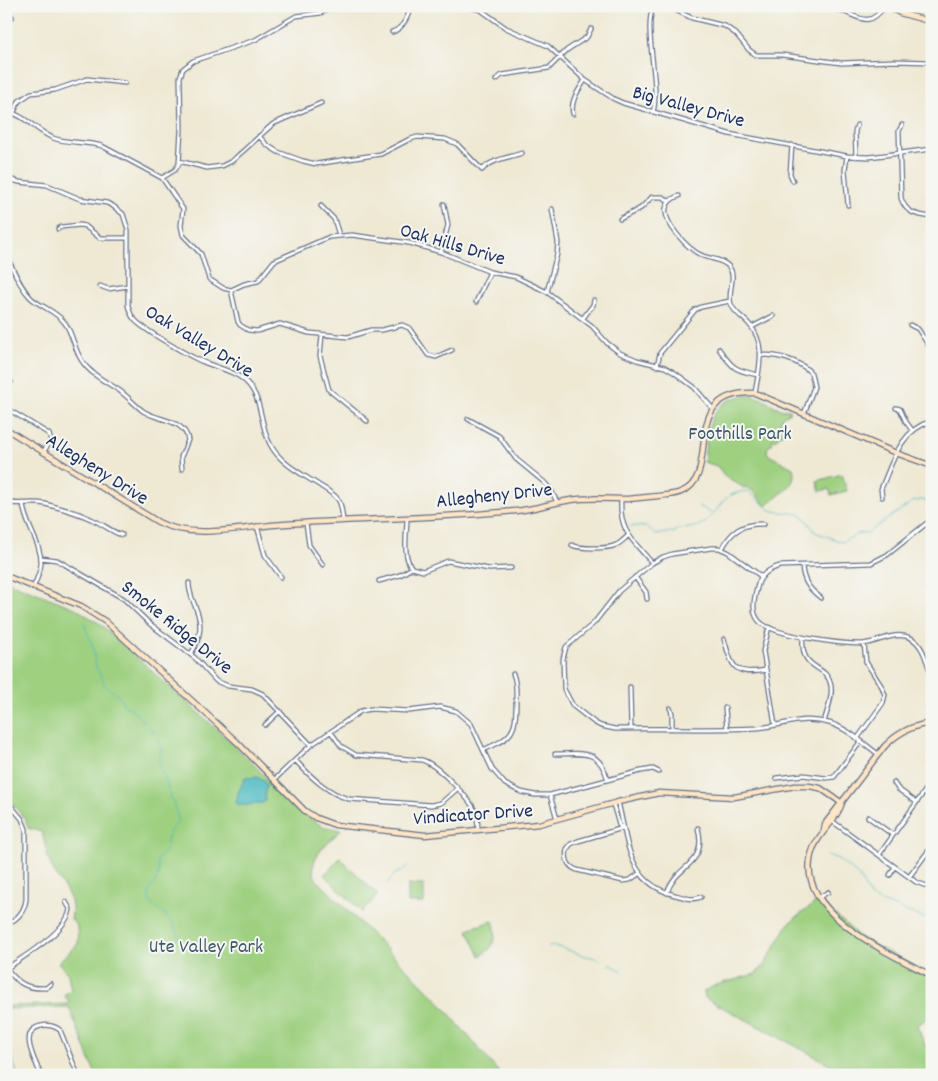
<svg xmlns="http://www.w3.org/2000/svg" width="938" height="1081" font-family="Dekko,sans-serif">
  <rect width="100%" height="100%" fill="#f6f6f2"/>
  <filter id="ink" filterUnits="userSpaceOnUse"><feTurbulence type="fractalNoise" baseFrequency=".02" numOctaves="2"/><feDisplacementMap in="SourceGraphic" scale="10" xChannelSelector="R" yChannelSelector="G"/><feConvolveMatrix kernelMatrix="1 2 1 2 8 2 1 2 1" color-interpolation-filters="sRGB"/></filter>
  <filter id="wash" filterUnits="userSpaceOnUse"><feTurbulence type="fractalNoise" baseFrequency=".0096" numOctaves="4" result="noise"/><feDisplacementMap in="SourceGraphic" scale="20" xChannelSelector="R" yChannelSelector="G"/><feGaussianBlur stdDeviation="1.12" result="paint"/><feColorMatrix in="noise" values="0 0 0 0 0 0 0 0 0 0 0 0 0 0 0 0 0 1.4 0 .05"/><feComposite in="paint" operator="in"/></filter>
  <g filter="url(#wash)">
    <rect width="100%" height="100%" fill="#efe9d4"/>
    <!-- green -->
    <path fill="#9ed080" stroke="#5c806f" d="M750,395C762,398 772,405 783,410L788,409L791,411L782,417L779,427L783,433L775,440L773,439L772,444L768,447L767,452L769,455L793,468C799,489 776,494 766,506L753,491L746,487L744,488L724,475L717,466L704,462C708,427 708,399 750,395Z
      M842,474L847,491L831,495L829,489L820,491L817,481Z
      M6,581L75,608L100,624L233,744L303,814L322,826L341,830C327,844 306,858 316,879L437,999L501,1075H96L69,1007L8,1009V1006L67,1004L69,1002L64,995L71,990L68,974L58,962L78,944L77,926L71,919C77,897 59,884 51,866C47,856 45,843 42,832L28,828L25,819L6,796Z
      M340,858L378,895L362,912L324,875Z
      M408,885H424V903H408Z
      M815,903L823,904L860,937L932,976V1014L917,1026L925,1045L932,1051V1075H850L705,998L704,991L716,985L755,974L763,967L789,923Z
      M493,921C499,936 494,949 480,956L468,931L470,928Z"/>
    <!-- water -->
    <path fill="#4bbac1" stroke="#337490" d="M257,777L264,781L267,786L265,792V801L263,803C254,803 243,808 236,803L238,793L245,778Z"/>
    <g fill="none" stroke-linecap="round" stroke-linejoin="round">
      <!-- stream -->
      <path stroke="#4bbac1" stroke-width="1" d="M699,506L711,513
        M631,526L647,527L656,535L671,532L674,533L677,529C686,529 701,527 708,520C723,505 722,493 748,491L768,508L773,511L799,514L806,519L815,532L842,542L860,533H867L914,501L921,500L932,502
        M84,623L93,647L96,667L104,680L103,683C112,693 118,690 124,706L130,707L144,722
        M148,726L157,735L161,748L159,762L178,817L177,823L170,831L168,837L166,850L157,860C158,865 159,871 158,876C156,884 148,886 149,897C149,906 161,910 167,916C176,925 178,940 187,947
        M827,855L838,859L858,875L871,898L932,921
        M387,883L395,874L404,870L407,866
        M549,946L559,947L582,955L599,959
        M609,964L622,971
        M6,1045L18,1075"/>
    </g>
  </g>
  <g filter="url(#ink)">
    <g fill="none" stroke-linecap="round" stroke-linejoin="round">
      <!-- street casing -->
      <g stroke="#657087" stroke-width="5.5">
        <path id="street" d="M466,6L481,10L506,28L548,46L585,80L614,99L623,103L729,134L847,156L869,157L932,149
          M667,6L692,18L725,26L736,34L749,50L756,55H782L841,63L894,61L932,62
          M826,6C831,8 837,9 842,11C861,18 869,28 885,6
          M6,17H12
          M392,32C403,29 408,17 411,6
          M496,80L502,75L549,68L567,50L587,37L591,29
          M6,111C25,115 35,130 53,138C69,144 86,141 102,146L162,178L183,209L181,226L183,235L201,254L209,279L223,288L231,290L244,284L258,281L274,261L329,237L352,235L409,243L441,252L490,272L516,277L547,292L592,326L607,343L620,353L637,360L665,367L675,373L694,387L713,409
          M14,112L19,101L31,93L55,90L87,79L125,83
          M653,112C661,86 642,25 654,6
          M573,114C570,101 578,91 585,80
          M902,125L899,131L901,198C906,214 917,215 932,217
          M259,136L267,145L278,152L303,161L316,164L381,154L408,140L417,137L445,139L457,144L482,170C492,159 508,158 522,153
          M792,145L790,174L793,181
          M847,156L845,170L848,205
          M856,157L855,131L857,125
          M179,161L207,168L222,166L232,161L273,124L321,103
          M6,178L19,182L47,185L80,199L107,203L113,206L123,214L128,230V305C129,310 130,314 134,319C142,329 187,355 201,361C214,367 228,369 240,377C264,393 258,421 270,444C280,464 304,475 322,487C328,491 336,495 339,501C342,507 342,514 343,520
          M162,178L175,170L179,164L181,129L180,77L183,69L193,61L255,40L296,16L321,13L332,6
          M679,196C672,198 668,201 666,208C663,223 688,249 701,255C709,259 723,259 729,267C737,277 727,292 731,304C734,313 743,317 749,324C767,344 759,369 755,393
          M321,206L334,219L339,235
          M620,219L641,208L652,197H663L669,201
          M58,229L61,227L80,225L85,226L100,238H128
          M441,252L448,225L444,204
          M6,255C14,270 19,286 31,298C41,307 56,311 65,323C73,334 74,349 82,361C91,375 107,382 120,391C128,397 135,405 143,411C158,421 185,419 188,440L181,457L182,469
          M100,286L108,289L128,286
          M231,290L238,322L240,325L248,330L257,331L280,324L309,333L348,337L371,330H382L402,325L409,328L428,355L436,357L452,350
          M547,292L557,254L558,242L552,209
          M476,302L490,272
          M583,318L593,305L594,300
          M910,325L918,329L932,351
          M752,327L773,316
          M322,335L320,356L329,390L367,421
          M719,349C733,369 735,370 758,375
          M761,355C778,355 799,360 811,373L814,387L804,414
          M657,366L660,353L695,310L701,307L730,301
          M6,379L11,382L6,390
          M6,408L49,434L51,441L43,452
          M896,408L900,409L906,422L912,430
          M468,419L499,436L516,459L544,482L551,490L557,502
          M882,497L881,489C893,461 900,430 932,421
          M621,499C619,532 633,540 652,563
          M6,502C19,506 32,501 45,504C60,508 77,512 91,519C102,523 111,532 122,535
          M23,503C24,524 42,543 41,564C40,572 37,579 34,586
          M407,518C407,533 402,556 412,568
          M932,519L887,555L871,563L780,566C769,569 759,576 757,588C754,599 751,612 759,621C772,636 842,644 862,644C879,643 894,630 911,638C924,645 927,664 932,677
          M306,523L309,545L323,565
          M257,526L265,555L281,577
          M572,545C580,549 608,549 616,545C621,543 625,538 629,535
          M722,549C731,531 743,523 764,524
          M41,558L57,560L124,599L150,624L195,658L216,681L228,686L252,689L263,694L311,745
          M802,566C803,581 809,589 821,598
          M412,568L423,571L448,561L489,569L511,568
          M635,577L646,592L647,599
          M762,577L728,552L719,548H711L672,554L663,557L652,563L619,591L594,623L566,647L563,659L564,689L573,706L595,723L601,726L615,729C662,728 710,730 757,728C785,726 800,715 829,723C847,728 863,743 878,754
          M379,581L400,575L412,568
          M189,583C189,592 192,598 195,606C203,624 201,637 191,654
          M769,627L763,651L775,725
          M803,638C800,673 827,662 831,686C833,697 827,711 824,722
          M724,639C732,667 734,676 766,670
          M630,687L631,729
          M670,708L672,713V728
          M725,708L727,729
          M930,723L928,707L932,695
          M265,725L280,711
          M331,732L341,746L356,755L422,760C436,764 465,794 473,807C477,814 478,822 478,830
          M857,739L883,703L885,695L882,687L866,662L864,644
          M483,750C513,737 516,733 516,701C516,691 517,683 513,674
          M555,754C583,754 599,748 608,780
          M929,756L932,766
          M295,760C310,776 327,793 349,799L431,805L441,803L457,789
          M776,778L803,775L826,778L834,777L861,741
          M274,780L311,745L361,711L371,709L409,711L440,707L456,711L471,724L492,769L505,784L521,792L535,795H550L641,771L653,769L659,772
          M894,783L898,789L916,802
          M550,795L557,819
          M6,800L22,819L26,829V900C24,912 17,920 6,924
          M618,802C628,841 627,883 675,895C684,897 691,901 701,897
          M613,804L619,825L622,828
          M868,817L893,835
          M832,821L916,882L932,888
          M623,828L578,841L571,844L567,849C565,859 567,866 577,870L623,881L630,880L640,873
          M879,855L932,781
          M890,875L895,867
          M909,877L932,846
          M667,893C676,863 708,867 698,828
          M818,898L828,892
          M6,969C24,956 67,932 70,909L66,902
          M7,969C18,984 28,989 46,988L51,984
          M927,973L932,965
          M41,1075C36,1062 17,1031 41,1026C47,1024 55,1026 60,1030L78,1075"/>
      </g>
      <!-- secondary casing -->
      <g stroke="#657087" stroke-width="7">
        <path id="secondary" d="M888,6L900,13L932,22
          M6,429L158,522C194,541 246,526 285,524C362,519 439,518 516,511C537,509 557,501 579,499C595,498 612,499 628,499C638,498 648,497 658,496C666,495 674,495 681,492C724,476 676,390 755,393L896,453L932,466
          M6,576L81,606L106,622L237,742L305,811L316,818L335,825L425,835L539,824L618,802L659,793L734,797L795,786H809L820,788L842,803
          M842,803C836,823 816,834 811,855C796,914 891,954 932,976
          M824,830L825,824L884,747C897,733 913,725 932,723"/>
      </g>
      <!-- street -->
      <use href="#street" stroke="#fff" stroke-width="3"/>
      <!-- secondary -->
      <use href="#secondary" stroke="#fde5c5" stroke-width="4.5"/>
    </g>
  </g>
  <g text-anchor="middle" stroke-width="4" stroke-linejoin="round" paint-order="stroke">
    <!-- street labels -->
    <g font-size="20" fill="#1b2f5e" stroke="#f6f6f2">
      <text transform="translate(689 105) rotate(15)" y="7">Big Valley Drive</text>
      <text transform="translate(453 243) rotate(16)" y="7">Oak Hills Drive</text>
      <text transform="translate(200 340) rotate(31)" y="7">Oak Valley Drive</text>
      <text transform="translate(98 468) rotate(32)" y="7">Allegheny Drive</text>
      <text transform="translate(494 494) rotate(-6)" y="7">Allegheny Drive</text>
      <text transform="translate(178 626) rotate(39)" y="7">Smoke Ridge Drive</text>
      <text transform="translate(473 813) rotate(-4)" y="7">Vindicator Drive</text>
    </g>
    <!-- park labels -->
    <g font-size="20" fill="#3c5766" stroke="#f6f6f2">
      <text x="740" y="439">Foothills Park</text>
      <text x="206" y="952">Ute Valley Park</text>
    </g>
  </g>
  <!-- margin -->
  <rect width="938" height="1081" fill="none" stroke="#f6f6f2" stroke-width="25"/>
</svg>
